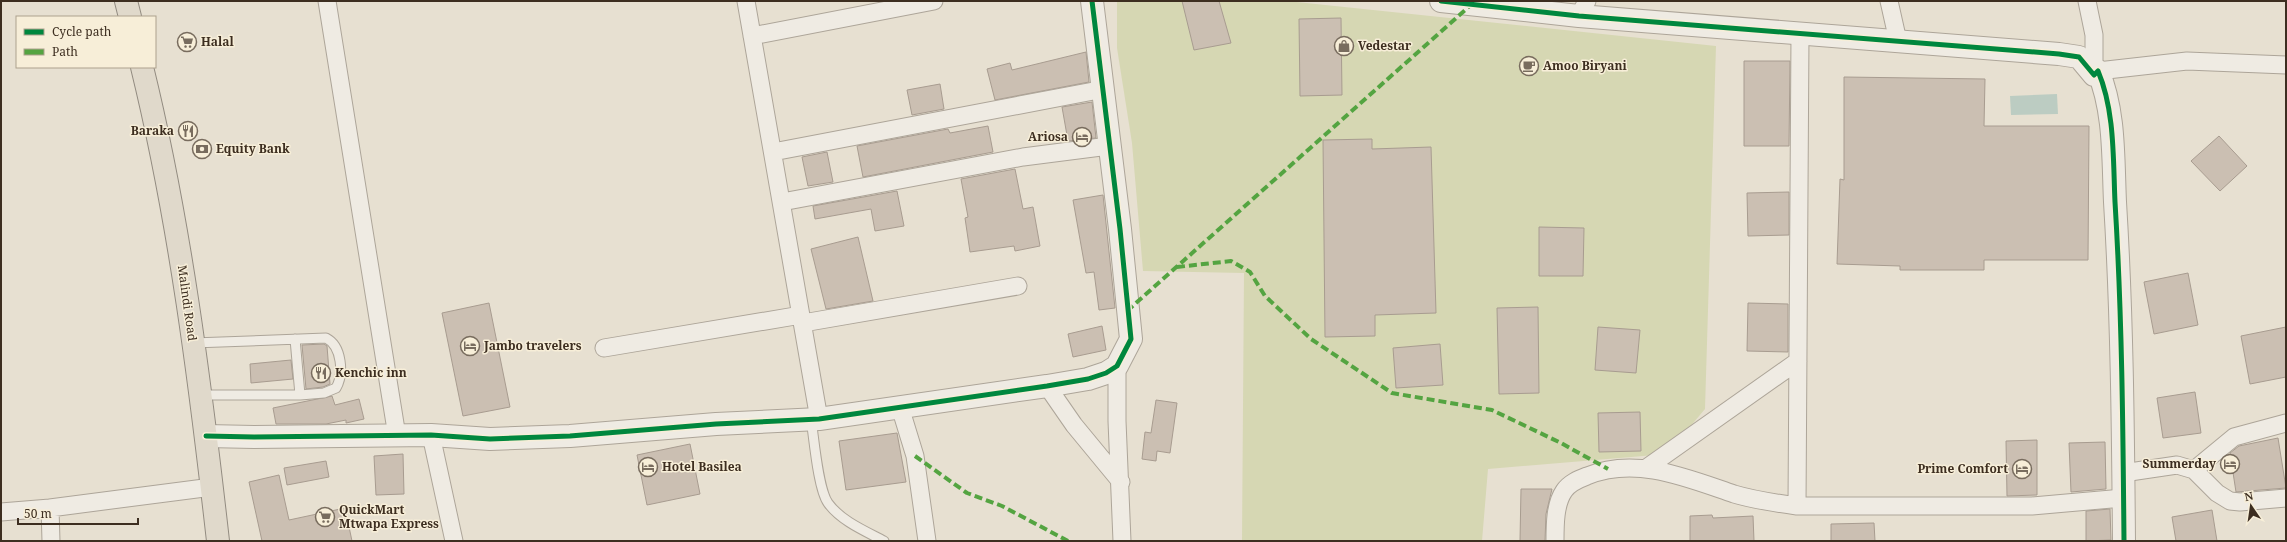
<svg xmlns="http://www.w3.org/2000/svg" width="2287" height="542" font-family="'Noto Serif',serif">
  <rect width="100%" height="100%" fill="#e7e0d1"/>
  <!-- green -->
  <path fill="#d6d7b3" d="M1117,1H1287L1716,46L1705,409L1667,454L1488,469L1482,541H1242L1244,273L1143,271L1132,143L1117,48Z"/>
  <!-- water -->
  <path fill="#bcccc2" d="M2057,94L2058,114L2011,115L2010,96Z"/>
  <!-- building -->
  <path fill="#cbbfb2" stroke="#a89c90" d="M1182,1H1219L1231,43L1194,50Z
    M1341,18L1342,95L1300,96L1299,19Z
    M1086,52L1089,82L995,100L987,69L1010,63L1012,70Z
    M1744,61H1790L1789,146H1744Z
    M1844,77L1985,79L1984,126H2089L2088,260H1984V270H1900V266L1837,264L1840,179L1844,180Z
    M940,84L944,109L912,115L907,90Z
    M1092,102L1096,138L1068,141L1062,107Z
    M988,126L993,152L863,177L857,146L948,129L950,133Z
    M2219,136L2247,166L2220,191L2191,161Z
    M1372,139V149L1431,147L1436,313L1375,315V336L1325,337L1323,140Z
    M827,152L833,182L808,186L802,157Z
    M1015,169L1023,209L1033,207L1040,246L1015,251L1014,246L970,252L965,218L968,217L961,179Z
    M897,191L904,226L875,231L871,209L815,219L813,206Z
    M1789,192V235L1748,236L1747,193Z
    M1103,195L1115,308L1099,310L1094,272L1086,273L1073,200Z
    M1539,227L1584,228L1583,276H1539Z
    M858,237L873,301L826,309L811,249Z
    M2188,273L2198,325L2154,334L2144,282Z
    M489,303L510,407L463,416L442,313Z
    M1748,303L1788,304V352L1747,351Z
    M1538,307L1539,393L1499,394L1497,308Z
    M1102,326L1106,350L1073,357L1068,334Z
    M1598,327L1640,330L1636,373L1595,370Z
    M2286,327V377L2250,384L2241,336Z
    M324,344L327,346L330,384L323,387L306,389L302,345Z
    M1440,344L1443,385L1396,388L1393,348Z
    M291,360L293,379L251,383L250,364Z
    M2195,392L2201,433L2163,438L2157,398Z
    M332,396L335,405L359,399L364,419L346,423V420L326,424H276L273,408Z
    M1156,400L1177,403L1170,453L1157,451L1156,461L1142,459L1145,432L1151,433Z
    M1640,412L1641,451L1599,452L1598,413Z
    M897,433L906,482L846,490L839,441Z
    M2278,438L2286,488L2236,492L2230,453L2239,446Z
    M2037,440V495L2007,496L2006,441Z
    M2105,442L2106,489L2071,492L2069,443Z
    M690,444L700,494L647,505L637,455Z
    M403,454L404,494L376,495L374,456Z
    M326,461L329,477L287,485L284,468Z
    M279,475L289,520L345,508L352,541H262L249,482Z
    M1521,489H1552L1546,514L1545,541H1520Z
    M2110,509L2111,540L2086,541V511Z
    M2212,510L2217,541H2176L2172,517Z
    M1712,515L1713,518L1753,516L1754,541H1690V516Z
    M1874,523L1875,541H1831V524Z"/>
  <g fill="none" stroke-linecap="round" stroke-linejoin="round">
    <!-- service casing -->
    <g stroke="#ada599" stroke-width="11">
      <path id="service" d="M295,339L300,395
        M193,343L326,338C342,346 344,374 336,388L324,393L300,395H200
        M811,419C814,438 818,489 828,503C841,521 865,531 884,541"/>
    </g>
    <!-- minor casing -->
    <g stroke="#ada599" stroke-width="19">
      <path id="minor" d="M327,1L397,436
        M746,1L819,419
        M1889,1L1898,41
        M2087,1L2094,35V75
        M1579,16L1587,1
        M752,36L934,1
        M2098,71L2187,61L2286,65
        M773,152L1104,89
        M782,202L1023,157L1109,146
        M803,323L1018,286
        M604,348L801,315
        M1117,366V421L1122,541
        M1047,386L1074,425L1121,482
        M900,407L915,456L927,541
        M431,435L454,541
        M1645,469L1798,361
        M2194,470L2234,437L2286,423
        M2123,473L2177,465L2194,470L2217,493L2230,501L2240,502L2286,498
        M1797,506L1800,34
        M1,512L50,508
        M51,541L50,508L212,487
        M1555,541C1555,525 1555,504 1564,491C1569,483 1579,479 1587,476C1636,456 1687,478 1734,494C1754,500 1775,503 1797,506H2032L2123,498"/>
    </g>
    <!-- tertiary casing -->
    <g stroke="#ada599" stroke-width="24">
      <path id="tertiary" d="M1441,1L1579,16L2059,54L2079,57L2094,75L2098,71C2115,111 2113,159 2115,202C2122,315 2123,428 2124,541
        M206,436L254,437L431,435L490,439L570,436L716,424L819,419L1047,386L1088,379L1106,373L1117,366L1131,339L1120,229L1092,1"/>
    </g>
    <!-- trunk casing -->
    <g stroke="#928b80" stroke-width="24">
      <path id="trunk" d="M126,1L130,17
        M142,67C180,222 200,382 218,541"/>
    </g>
    <!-- service -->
    <use href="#service" stroke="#efebe3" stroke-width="9"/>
    <!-- minor -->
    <use href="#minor" stroke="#efebe3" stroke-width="17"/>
    <!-- tertiary -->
    <use href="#tertiary" stroke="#efebe3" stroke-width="22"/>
    <!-- trunk -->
    <use href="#trunk" stroke="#e0d9cb" stroke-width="22"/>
    <!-- quiet -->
    <path stroke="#54a441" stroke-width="4" stroke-dasharray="8 4" stroke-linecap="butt" d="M1177,267L1231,261L1250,272L1265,296L1311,339L1392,393L1492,410L1561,443L1608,469
      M1127,311L1472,4
      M915,456L967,493L1002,506L1068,541"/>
    <!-- cycleway casing -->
    <g stroke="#f7eed8" stroke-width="8">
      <path id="cycleway" d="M1441,1L1579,16L2059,54L2079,57L2094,75L2098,71C2115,111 2113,159 2115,202C2122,315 2123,428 2124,541
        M206,436L254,437L431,435L490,439L570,436L716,424L819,419L1047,386L1088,379L1106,373L1117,366L1131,339L1120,229L1092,1"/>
    </g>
    <!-- cycleway -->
    <use href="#cycleway" stroke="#00873e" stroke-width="5"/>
  </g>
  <!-- icons -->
  <defs>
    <g id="supermarket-ring" transform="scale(1)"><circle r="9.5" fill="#f7eed8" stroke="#786c5e" stroke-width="1.5"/><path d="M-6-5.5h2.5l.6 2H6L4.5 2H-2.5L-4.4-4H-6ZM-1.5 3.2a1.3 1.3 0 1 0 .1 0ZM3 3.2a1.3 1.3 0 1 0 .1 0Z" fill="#786c5e"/></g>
    <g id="shop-ring" transform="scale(1)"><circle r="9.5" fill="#f7eed8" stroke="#786c5e" stroke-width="1.5"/><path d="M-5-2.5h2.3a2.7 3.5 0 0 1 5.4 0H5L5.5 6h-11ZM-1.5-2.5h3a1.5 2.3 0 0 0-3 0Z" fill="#786c5e"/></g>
    <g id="cafe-ring" transform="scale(1)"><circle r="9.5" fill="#f7eed8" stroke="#786c5e" stroke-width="1.5"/><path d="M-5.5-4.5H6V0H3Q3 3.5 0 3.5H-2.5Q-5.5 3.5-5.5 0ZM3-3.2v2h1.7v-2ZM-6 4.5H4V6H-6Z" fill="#786c5e"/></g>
    <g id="restaurant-ring" transform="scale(1)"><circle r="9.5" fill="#f7eed8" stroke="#786c5e" stroke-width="1.5"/><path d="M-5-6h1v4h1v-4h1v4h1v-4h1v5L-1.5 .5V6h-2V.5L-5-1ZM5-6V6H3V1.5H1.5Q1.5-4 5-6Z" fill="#786c5e"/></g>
    <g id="hotel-ring" transform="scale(1)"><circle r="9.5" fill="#f7eed8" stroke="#786c5e" stroke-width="1.5"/><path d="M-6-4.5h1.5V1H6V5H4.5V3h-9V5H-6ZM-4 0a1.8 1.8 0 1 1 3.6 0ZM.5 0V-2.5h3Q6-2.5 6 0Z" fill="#786c5e"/></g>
    <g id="bank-ring" transform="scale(1)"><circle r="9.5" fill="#f7eed8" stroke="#786c5e" stroke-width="1.5"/><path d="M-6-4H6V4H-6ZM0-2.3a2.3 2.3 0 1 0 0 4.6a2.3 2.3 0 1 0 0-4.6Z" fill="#786c5e"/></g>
  </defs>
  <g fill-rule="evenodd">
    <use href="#supermarket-ring" x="187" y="42"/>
    <use href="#shop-ring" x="1344" y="46"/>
    <use href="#cafe-ring" x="1529" y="66"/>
    <use href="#restaurant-ring" x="188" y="131"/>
    <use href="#hotel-ring" x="1082" y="137"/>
    <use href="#bank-ring" x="202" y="149"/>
    <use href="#hotel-ring" x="470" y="346"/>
    <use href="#restaurant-ring" x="321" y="373"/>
    <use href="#hotel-ring" x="2230" y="464"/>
    <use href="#hotel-ring" x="648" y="467"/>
    <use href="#hotel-ring" x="2022" y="469"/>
    <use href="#supermarket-ring" x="325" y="517"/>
  </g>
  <g text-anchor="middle" stroke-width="3" stroke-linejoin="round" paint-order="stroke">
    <!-- poi labels -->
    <g font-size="12" font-weight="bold" fill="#3d2e20" stroke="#f7eed8" text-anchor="start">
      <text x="201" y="46">Halal</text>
      <text x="1358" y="50">Vedestar</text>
      <text x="1543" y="70">Amoo Biryani</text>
      <text x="174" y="135" text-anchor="end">Baraka</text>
      <text x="1068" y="141" text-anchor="end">Ariosa</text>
      <text x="216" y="153">Equity Bank</text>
      <text x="484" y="350">Jambo travelers</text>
      <text x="335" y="377">Kenchic inn</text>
      <text x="2216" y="468" text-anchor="end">Summerday</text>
      <text x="662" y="471">Hotel Basilea</text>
      <text x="2008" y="473" text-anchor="end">Prime Comfort</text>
      <text x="339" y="514">QuickMart<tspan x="339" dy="14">Mtwapa Express</tspan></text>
    </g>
    <!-- street labels -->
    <g font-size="12" fill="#3d2e20" stroke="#f7eed8">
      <text transform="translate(187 303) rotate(82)" y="4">Malindi Road</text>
    </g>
  </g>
  <!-- border -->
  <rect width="2287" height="542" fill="none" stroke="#3d2e20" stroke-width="4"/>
  <!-- legend -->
  <rect x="16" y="16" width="140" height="52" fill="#f7eed8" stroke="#ada18e"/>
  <rect x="24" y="29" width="20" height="6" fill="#00873e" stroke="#ada18e"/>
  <text x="52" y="36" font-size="12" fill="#3d2e20">Cycle path</text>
  <rect x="24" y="49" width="20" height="6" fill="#54a441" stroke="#ada18e"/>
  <text x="52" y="56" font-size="12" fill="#3d2e20">Path</text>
  <!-- north arrow -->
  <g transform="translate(2251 506) rotate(347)" stroke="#f7eed8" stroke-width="3" paint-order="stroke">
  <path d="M0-3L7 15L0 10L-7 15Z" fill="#3d2e20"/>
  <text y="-6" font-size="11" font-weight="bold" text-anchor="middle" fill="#3d2e20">N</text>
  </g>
  <!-- scale -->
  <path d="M18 518v6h120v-6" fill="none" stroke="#3d2e20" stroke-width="2"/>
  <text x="24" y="518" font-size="12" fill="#3d2e20" stroke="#f7eed8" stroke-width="3" paint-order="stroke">50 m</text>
</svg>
